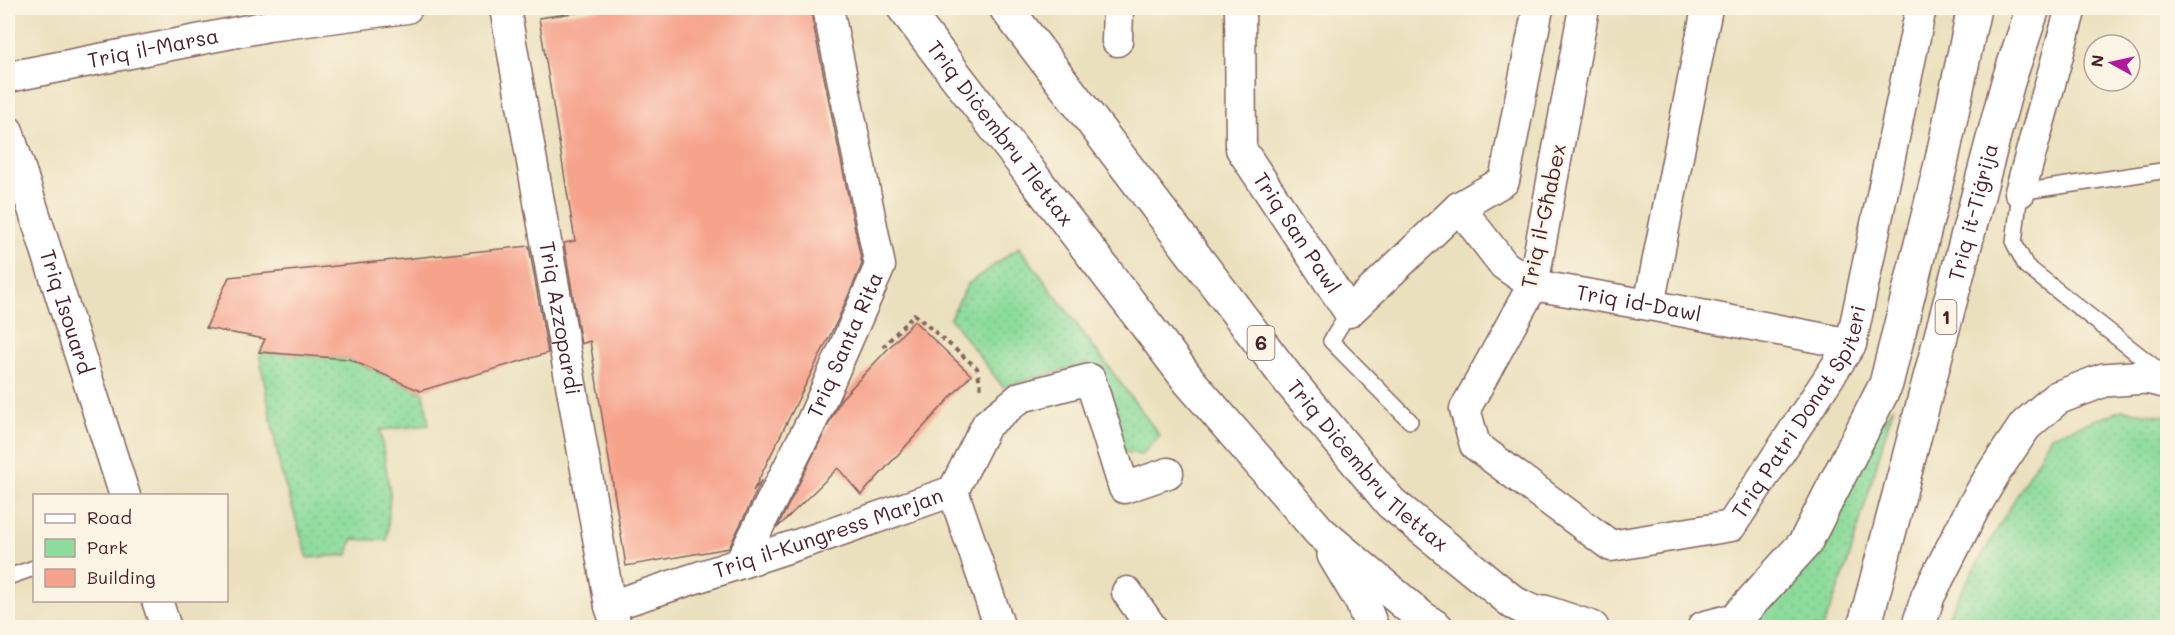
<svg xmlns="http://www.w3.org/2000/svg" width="2175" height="635" font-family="Mali,sans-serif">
  <defs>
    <pattern id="green-dots" width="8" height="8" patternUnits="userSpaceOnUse" patternTransform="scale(1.5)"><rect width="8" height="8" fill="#8ddc9b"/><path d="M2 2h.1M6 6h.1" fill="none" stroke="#7bbc86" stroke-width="1.8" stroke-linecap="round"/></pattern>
  </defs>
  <rect width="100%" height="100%" fill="#fcf5e5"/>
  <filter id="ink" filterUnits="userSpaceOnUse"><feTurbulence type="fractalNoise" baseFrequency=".0167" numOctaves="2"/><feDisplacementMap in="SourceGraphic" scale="12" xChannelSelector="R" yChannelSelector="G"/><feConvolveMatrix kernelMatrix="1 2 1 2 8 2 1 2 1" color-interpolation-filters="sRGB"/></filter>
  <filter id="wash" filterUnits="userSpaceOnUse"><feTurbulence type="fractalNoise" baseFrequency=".008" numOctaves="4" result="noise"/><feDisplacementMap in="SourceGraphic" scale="24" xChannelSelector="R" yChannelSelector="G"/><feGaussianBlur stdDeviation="1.35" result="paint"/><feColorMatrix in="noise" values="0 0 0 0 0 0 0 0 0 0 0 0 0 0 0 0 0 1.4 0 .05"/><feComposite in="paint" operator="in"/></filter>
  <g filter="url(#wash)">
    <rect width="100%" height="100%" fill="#ebe0bd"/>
    <!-- green -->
    <path fill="url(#green-dots)" stroke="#6c7e63" stroke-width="1.5" d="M1019,247L1160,436L1141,455L1122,451L1108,392L1089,363L1003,387L950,318L968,284Z
      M259,352L349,359L424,393L429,425L380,430L390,493L387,541L352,539L348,555L308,558L280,468Z
      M1894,405L1846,569L1823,627L1742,628Z
      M2122,410L2167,416V627H1941L2051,436Z"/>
    <g id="blocks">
      <!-- building -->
      <path fill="#f6a38c" d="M608,8H810L862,264L838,319L753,491L762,480L729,548L626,566L590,341L581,344L564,243L575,241L539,18Z
        M529,246L548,353L420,391L349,359L259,352L265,339L206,328L229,277Z
        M914,321L971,375L861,495L838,468L777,528L841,399Z"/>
    </g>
  </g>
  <g filter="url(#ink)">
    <use href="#blocks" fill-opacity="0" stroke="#82635e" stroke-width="1.5"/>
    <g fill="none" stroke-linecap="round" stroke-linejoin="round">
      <!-- lane casing -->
      <g stroke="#82635e" stroke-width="18">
        <path id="lane" d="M1349,312L1331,341L1410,421
          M2162,373L2026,266L2014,243L2020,192L2168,170
          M8,577L34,568"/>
      </g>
      <!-- street casing -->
      <g stroke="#82635e" stroke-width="33">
        <g id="street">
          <path id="s1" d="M505,8L610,606L617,628"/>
          <path id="s2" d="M1240,8L1241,149L1349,312L1459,207L1504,181L1538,8"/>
          <path id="s3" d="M1584,8L1533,285L1465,409L1475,445L1611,546L1731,526L1851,344L1921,8"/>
          <path d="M1117,41L1118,8"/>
          <path id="s4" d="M8,77L268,26L407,8"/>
          <path id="s5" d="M8,131L125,496"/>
          <path d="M2020,192L2071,8"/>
          <path id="s6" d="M1459,207L1504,265L1533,285L1649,305L1851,344"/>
          <path d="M1649,305L1707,8"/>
          <path d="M953,491L1000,628"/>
          <path id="s7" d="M740,563L812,421L880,266L828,8"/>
          <path d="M1127,592L1152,628"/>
          <path d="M157,600L166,628"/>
          <path id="s8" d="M610,606L830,534L953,491L987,424L1021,397L1090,379L1124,488L1168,473"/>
        </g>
      </g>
      <!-- highway casing -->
      <g stroke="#82635e" stroke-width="36">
        <g id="highway">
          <path id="s9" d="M904,8L1190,382L1320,532L1421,617L1437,628"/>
          <path id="s10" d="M1006,8L1288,379L1391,503L1514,603L1565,628"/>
          <path d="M1334,555L1362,602L1372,628"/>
          <path d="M1544,612L1592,628"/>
          <path d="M1704,628L1735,620L1805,543L1886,384L1941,164L1974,8"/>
          <path id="s11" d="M1864,628L2008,82L2033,8"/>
          <path d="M1918,628L1928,596L1973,508L1996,469L2025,426L2057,398L2104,380L2146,377L2168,382"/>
        </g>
      </g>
      <!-- path -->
      <path stroke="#82635e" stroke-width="4" stroke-dasharray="4.5 4.5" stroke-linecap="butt" d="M883,347L914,314L977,368L981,388"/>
      <!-- lane -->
      <use href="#lane" stroke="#fff" stroke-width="15"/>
      <!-- street -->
      <use href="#street" stroke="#fff" stroke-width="30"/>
      <!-- highway -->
      <use href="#highway" stroke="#fff" stroke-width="33"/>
    </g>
  </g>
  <g text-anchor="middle" stroke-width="4.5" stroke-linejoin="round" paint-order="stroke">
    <!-- shield labels -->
    <g fill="#fcf5e5" stroke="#7f5f63" stroke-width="1.5">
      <rect x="1935.5" y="300" width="21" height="34" rx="4.5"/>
      <rect x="1247.5" y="326" width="27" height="34" rx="4.5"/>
    </g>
    <g font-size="20" font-weight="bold" fill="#4a1f2b">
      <text x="1946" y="324">1</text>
      <text x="1261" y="350">6</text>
    </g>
    <!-- street labels -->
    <g font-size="21" fill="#4a1f2b" stroke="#fcf5e5">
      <text dy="7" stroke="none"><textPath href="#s4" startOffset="148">Triq il-Marsa</textPath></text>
      <text dy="7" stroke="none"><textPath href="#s9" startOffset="158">Triq Diċembru Tlettax</textPath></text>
      <text dy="7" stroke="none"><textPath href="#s11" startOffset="430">Triq it-Tiġrija</textPath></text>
      <text transform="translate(1544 216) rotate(-78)" y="7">Triq il-Għabex</text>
      <text dy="7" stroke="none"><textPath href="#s2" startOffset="242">Triq San Pawl</textPath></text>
      <text dy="7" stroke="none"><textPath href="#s6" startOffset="216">Triq id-Dawl</textPath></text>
      <text dy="7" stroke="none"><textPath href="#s5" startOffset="190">Triq Isouard</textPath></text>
      <text dy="7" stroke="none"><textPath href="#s1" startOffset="315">Triq Azzopardi</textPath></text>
      <text dy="7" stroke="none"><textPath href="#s7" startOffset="242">Triq Santa Rita</textPath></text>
      <text dy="7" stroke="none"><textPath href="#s3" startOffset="886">Triq Patri Donat Spiteri</textPath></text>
      <text dy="7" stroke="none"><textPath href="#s10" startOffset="584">Triq Diċembru Tlettax</textPath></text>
      <text dy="7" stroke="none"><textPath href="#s8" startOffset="230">Triq il-Kungress Marjan</textPath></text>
    </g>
  </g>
  <!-- margin -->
  <rect width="2175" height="635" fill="none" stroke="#fcf5e5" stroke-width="30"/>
  <!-- legend -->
  <rect x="33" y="494" width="195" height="108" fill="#fcf5e5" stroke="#b59f9b" stroke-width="1.5"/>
  <rect x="45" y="514" width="30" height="9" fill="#ffffff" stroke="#b59f9b" stroke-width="1.5"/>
  <text x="87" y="524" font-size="18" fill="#4a1f2b">Road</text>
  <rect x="45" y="539" width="30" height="18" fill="#8ddc9b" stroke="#b59f9b" stroke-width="1.5"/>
  <text x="87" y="554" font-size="18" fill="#4a1f2b">Park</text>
  <rect x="45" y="569" width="30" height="18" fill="#f6a38c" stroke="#b59f9b" stroke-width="1.5"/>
  <text x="87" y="584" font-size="18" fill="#4a1f2b">Building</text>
  <!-- north arrow -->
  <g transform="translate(2112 63) rotate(278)"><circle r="28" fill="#fcf5e5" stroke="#b59f9b" stroke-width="1.5"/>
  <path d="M0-4.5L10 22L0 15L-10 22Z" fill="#b5179e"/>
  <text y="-9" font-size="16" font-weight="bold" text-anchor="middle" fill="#4a1f2b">N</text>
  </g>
</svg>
